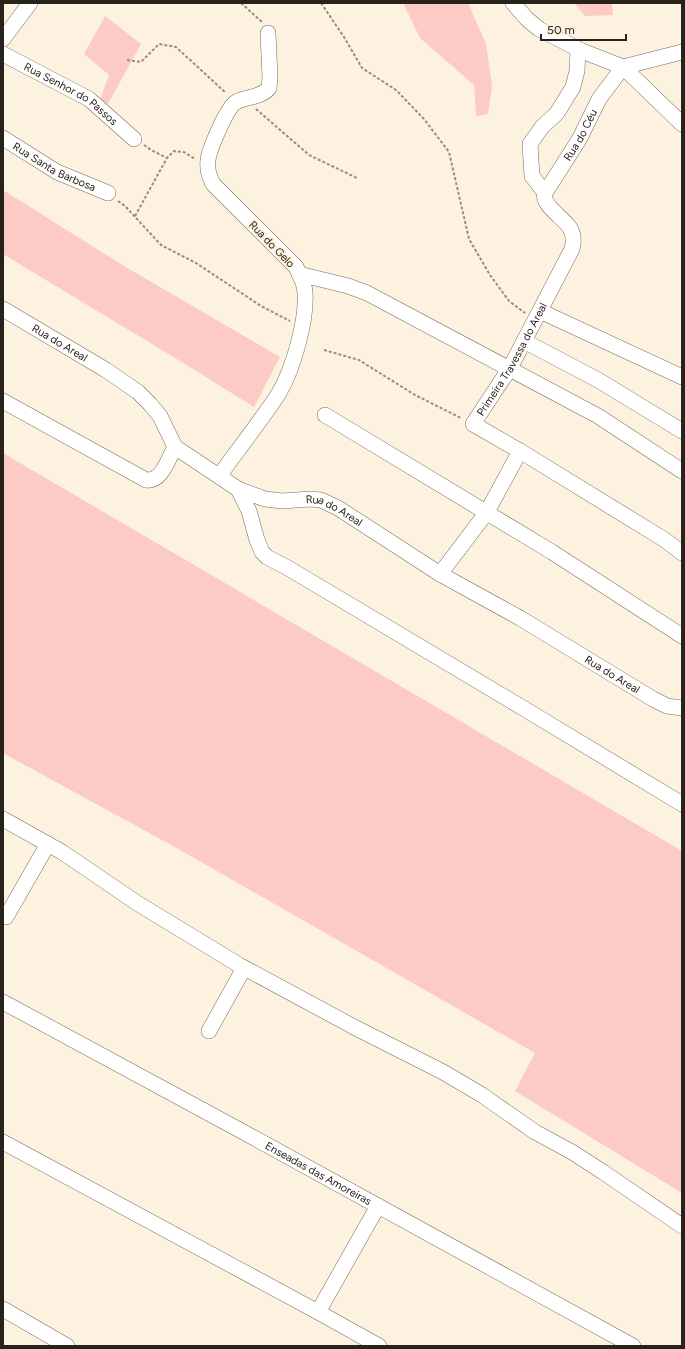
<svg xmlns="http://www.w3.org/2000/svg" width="685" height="1349" font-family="Figtree,sans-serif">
  <rect width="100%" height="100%" fill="#fdf1df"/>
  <!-- green -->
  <path fill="#fccbc5" d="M403,3H468L486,44L492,86L488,114L476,116L474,85L420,38Z
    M574,3H612L613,15L585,16Z
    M105,16L141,44L108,104L100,100L109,75L84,54Z
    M3,190L124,266L280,357L254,407L185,364L3,254Z
    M3,453L682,851V1193L515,1091L535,1053L173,846L3,753Z"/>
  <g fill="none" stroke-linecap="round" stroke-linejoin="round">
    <!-- minor casing -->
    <g stroke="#766c5d" stroke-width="16">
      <g id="minor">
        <path d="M513,3L527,19L539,29L582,51L623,67L682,124"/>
        <path d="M3,39L30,3"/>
        <path id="s1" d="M3,54L89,99L134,139"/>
        <path id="s2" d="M3,138L57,172L108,193"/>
        <path d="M545,193L532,176L530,144L542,127L557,113L573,87L577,71L578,49"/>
        <path d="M299,274L348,286L367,293L598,416L682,471"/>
        <path id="s3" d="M3,309L106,370L138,392L150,404L160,416L175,447L238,489L265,499L282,501L311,499L321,500L338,508L440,574L520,618L653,699L667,706L682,708"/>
        <path d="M540,311L682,377"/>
        <path d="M524,341L598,380L682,431"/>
        <path d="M3,401L146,480C162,482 168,459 175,447"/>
        <path d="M325,415L552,552L682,636"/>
        <path d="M520,451L665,540L682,553"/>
        <path d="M220,475C239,448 261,421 279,393C293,369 307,321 305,293C305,283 300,276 296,267L213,184C209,176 207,170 208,160C209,150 227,107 236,102C246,97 262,97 269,88L270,78L268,33"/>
        <path d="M238,489L249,511L257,540L262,552L267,557L288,568L523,708L682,804"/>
        <path id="s4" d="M440,574L487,512L520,451L473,424L510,368L572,249C574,242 574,235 570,228C564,218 541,205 545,193L580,138L599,99L623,67L682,52"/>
        <path d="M3,819L62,852L137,903L239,965L354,1027L443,1072L482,1095L535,1132L572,1152L603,1172L682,1226"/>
        <path d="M6,917L48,844"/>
        <path id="s5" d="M3,1002L247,1134L633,1346"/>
        <path d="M209,1031L244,968"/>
        <path d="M3,1142L318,1312L379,1346"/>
        <path d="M3,1309L67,1346"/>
        <path d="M318,1312L378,1206"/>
      </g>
    </g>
    <!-- path -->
    <path stroke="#968e81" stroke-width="2" stroke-dasharray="3 2" stroke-linecap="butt" d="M241,3L262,22
      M321,3L344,37L362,68L396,90L424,119L449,152L469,239L490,275L509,301L525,313
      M127,60L141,62L159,44L176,47L226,93
      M256,109L309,155L357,178
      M144,145L151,150L167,158
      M118,201L125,206L161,245L196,263L261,306L290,321
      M135,216L167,158L174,151L184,152L195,159
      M324,350L359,360L415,395L461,418"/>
    <!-- minor -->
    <use href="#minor" stroke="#fff" stroke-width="15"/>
  </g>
  <g text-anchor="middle" stroke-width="4" stroke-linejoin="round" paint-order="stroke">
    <!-- street labels -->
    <g font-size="11" fill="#27231c" stroke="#fdf1df">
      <text dy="4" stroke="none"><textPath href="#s1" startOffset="79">Rua Senhor do Passos</textPath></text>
      <text dy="4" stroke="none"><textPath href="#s4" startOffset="537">Rua do Céu</textPath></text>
      <text dy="4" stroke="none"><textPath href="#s2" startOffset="59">Rua Santa Barbosa</textPath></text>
      <text transform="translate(272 244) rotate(46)" y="4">Rua do Gelo</text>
      <text dy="4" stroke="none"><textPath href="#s3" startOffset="66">Rua do Areal</textPath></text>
      <text dy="4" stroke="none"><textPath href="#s4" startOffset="277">Primeira Travessa do Areal</textPath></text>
      <text dy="4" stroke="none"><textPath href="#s3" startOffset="402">Rua do Areal</textPath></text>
      <text dy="4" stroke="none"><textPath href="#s3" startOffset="726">Rua do Areal</textPath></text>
      <text dy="4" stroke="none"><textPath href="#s5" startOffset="359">Enseadas das Amoreiras</textPath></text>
    </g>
  </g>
  <!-- border -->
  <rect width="685" height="1349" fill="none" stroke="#27231c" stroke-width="8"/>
  <!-- scale -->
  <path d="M541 34v6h85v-6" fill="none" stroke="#27231c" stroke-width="2"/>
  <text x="547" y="34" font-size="12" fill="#27231c" stroke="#fdf1df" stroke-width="3" paint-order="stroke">50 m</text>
</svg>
